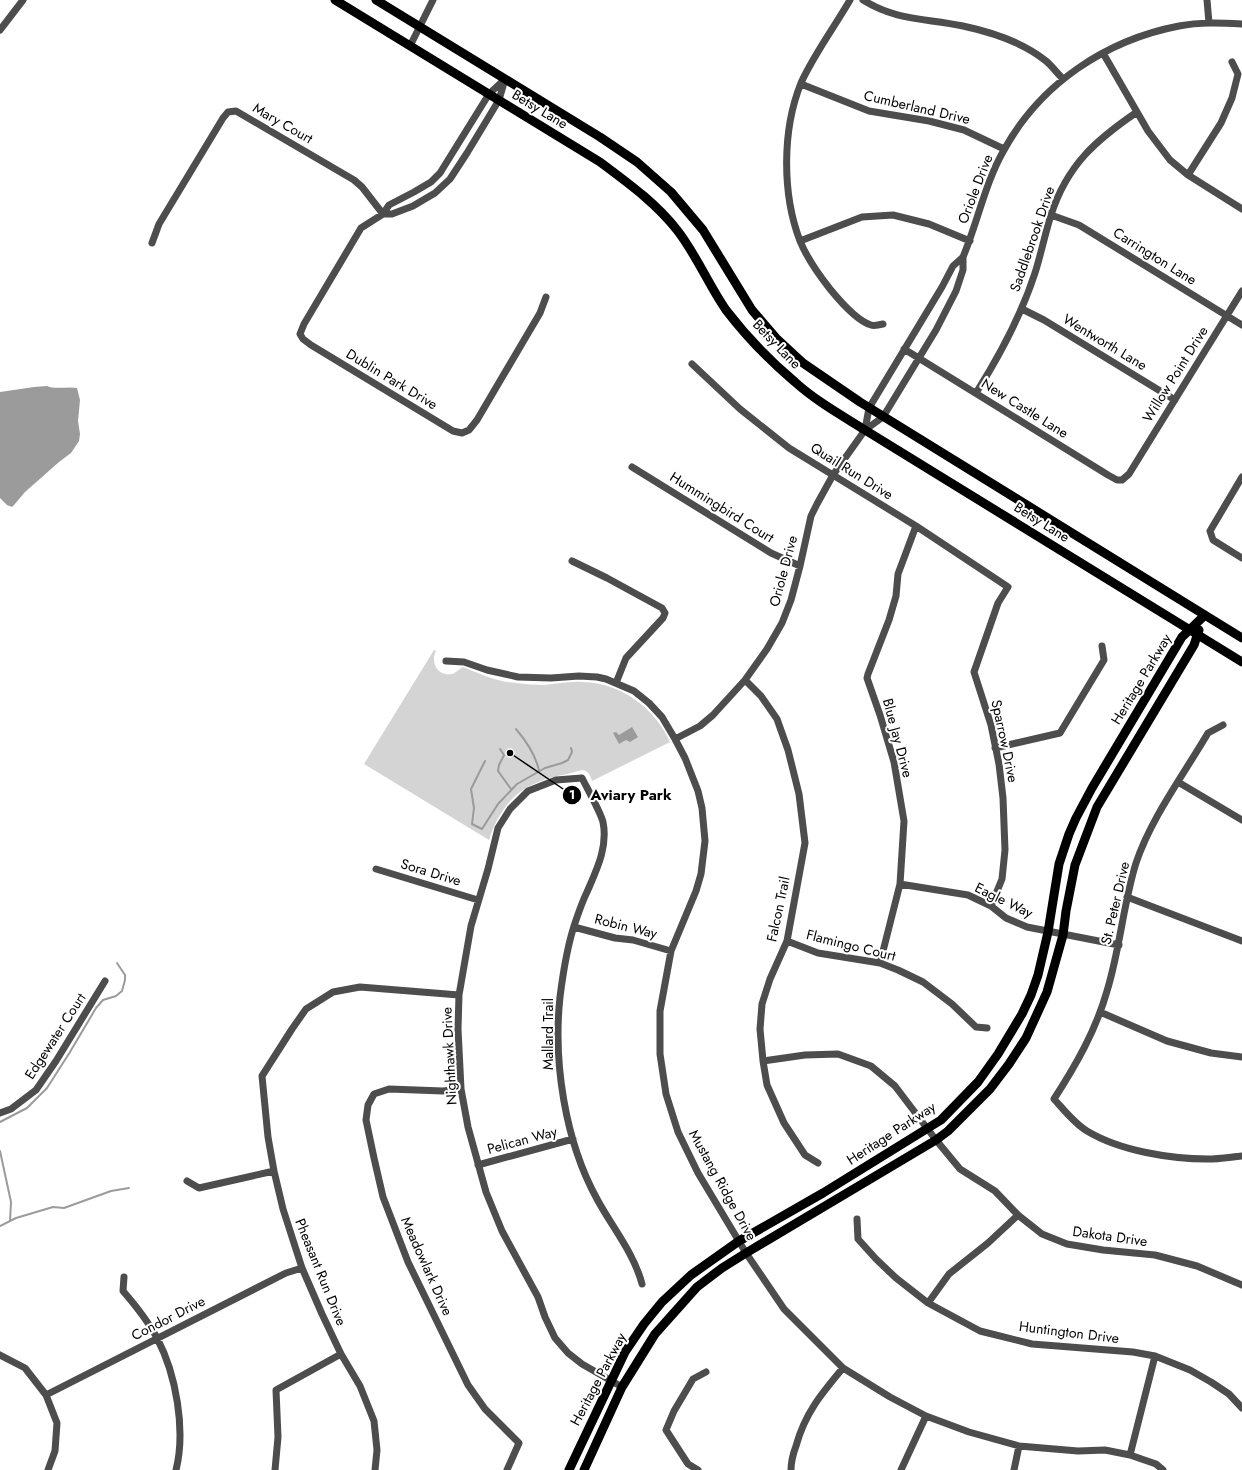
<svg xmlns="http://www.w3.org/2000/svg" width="1242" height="1470" font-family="Jost,sans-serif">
  <rect width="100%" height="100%" fill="#fff"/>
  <!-- green -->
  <path fill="#d4d4d4" d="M434,650L436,651C430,663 438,677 452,674C456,673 459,669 463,667C480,674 498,682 516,683C525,684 535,685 544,685C557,684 570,681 583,682C621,683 655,708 670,742L592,781C587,764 578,772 567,774C548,778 529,783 514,797C502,809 494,824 489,840L364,764Z"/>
  <!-- water -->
  <path fill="#9b9b9b" d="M47,386C56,390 67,386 77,388L80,400L78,421L80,434L79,441L71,453L59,462L25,492L14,505L12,507L7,505L0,498V392L34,387Z
    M632,727L638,737L630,742L626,740L619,744L613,733L616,732L619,735Z"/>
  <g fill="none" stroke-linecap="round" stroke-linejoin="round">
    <!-- stream -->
    <path stroke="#9b9b9b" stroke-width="2" d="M516,729C527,742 536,755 539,771
      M500,749L504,755L499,765L498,771L511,789
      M485,761L471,789L474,808L472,824L482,829L498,804L517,784L545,768L562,763L568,760L572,752L571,748
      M0,1122L27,1108L47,1088L70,1052L96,1008L103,1000L116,996L122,991L125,980V975L117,963
      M0,1151L11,1202L10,1221
      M0,1226L16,1218L53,1207L64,1208L111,1191L129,1188"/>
    <!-- minor -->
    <path stroke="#4d4d4d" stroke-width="7" d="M850,0C835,26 813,56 801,83C782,130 782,194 800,241C807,258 819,275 830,289C839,300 857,321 871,325C874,326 879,325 883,324
      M863,0C897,21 925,18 963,26C991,32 1024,43 1046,61C1052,66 1057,73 1063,79
      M1207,0L1209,23
      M0,30L23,0
      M410,46L433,0
      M1103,53L1148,131L1170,160L1188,175L1242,209
      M801,84L869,111L929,121L964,130L1004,149
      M1188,175L1221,123L1232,98L1238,74L1232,62
      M383,214H392L413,206L435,193L450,179L467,153L499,100L505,79L489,94L440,173L431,182L414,192L389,205L383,214L361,228L304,324L300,334L303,339L311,345L453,431L462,433L469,430L477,420L540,313L546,297
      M1051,215L1079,225L1242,325
      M800,241L862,217L893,215L929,224L970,241
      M152,243L159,224L223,118L228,112L236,111L354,180L362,187L383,214
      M1022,309L1044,320L1175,400
      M904,349L1108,475L1117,480H1122L1129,474L1242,291
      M692,364L740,409L789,448L916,526L1008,587L998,603L974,672L991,725L999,764L1003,798L1005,850L1002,879L991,906
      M976,393C1000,355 1021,316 1035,273C1041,254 1045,234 1051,215C1067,165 1096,140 1137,112
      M865,430L869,408L942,287L953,266L963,257
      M632,467L771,553L800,566
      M1242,477L1210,531L1213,540L1242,558
      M572,561L607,578L662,608L665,613L663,618L626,658L616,683
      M446,661L464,662L487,670L518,677L551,678L579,676L597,677L606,679L634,691L649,703L662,717L675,739L685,758L698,791L702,808L705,841L701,874L696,891L671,951L660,1011V1054L666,1094L678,1132L698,1173L746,1253L784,1309L843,1368L890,1397L926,1416L969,1432L1019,1446L1078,1451L1105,1450L1130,1455L1156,1464L1163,1470
      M745,680L761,696L777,719L788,750L799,794L805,843L787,941L770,979L762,1004L760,1029L763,1061L767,1085L784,1123L805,1155L818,1163
      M1223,725L1208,733C1184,774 1151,818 1136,863C1123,905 1120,949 1107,991C1096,1030 1076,1065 1054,1099C1064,1110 1075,1124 1087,1131C1120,1151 1171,1159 1208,1159C1219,1159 1231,1157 1242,1156
      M675,739L700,726L713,715L745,680L767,649L782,623L791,600L800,566L811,516L817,504L833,475L865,430L883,417L936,330L956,291L963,270V257C978,221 985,183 1004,150C1040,84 1106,40 1179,26C1200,22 1221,23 1242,24
      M995,748L1060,733L1104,660L1102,646
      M1178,782L1242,820
      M376,869L478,900
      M900,884L968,895L991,906L1006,918L1027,927L1119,945
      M1127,897L1242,941
      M574,927L615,938L633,940L671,951
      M787,941L818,953L880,963L898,970L923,982L952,1004L976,1027L987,1028
      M880,963L900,884L904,821L894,762L880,715L867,678L868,674L889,620L896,596L898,574L916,526
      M1100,1012L1167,1041L1211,1053L1242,1057
      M763,1061L805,1055L838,1054L871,1066L895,1086L936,1140L960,1169L995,1191L1018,1215L1042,1234L1067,1244L1103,1250L1155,1255L1197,1266L1242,1285
      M461,1089L443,1091L389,1089L374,1094L368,1105L366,1120L374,1158L383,1197L408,1262L468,1385L485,1409L519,1443L507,1470
      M0,1113L11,1109L36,1090L56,1061L105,981
      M478,1165L573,1139
      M187,1181L199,1188L274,1171
      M857,1219L858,1239L876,1259L896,1278L928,1303L980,1331L1032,1344L1133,1352L1155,1356L1190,1370L1211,1382L1229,1394L1242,1408
      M124,1277L123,1291C136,1306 148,1321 157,1338C176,1374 186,1430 176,1470
      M928,1303L949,1274L988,1243L1018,1215
      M0,1355L25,1368L46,1395L57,1423L55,1451L48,1470
      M622,1387L582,1364L568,1353L555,1338L545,1317L538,1297L502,1231L486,1192L468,1127L461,1089L458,1029L459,995L471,926L488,869L498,828L510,809L528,791L556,780L582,778C588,790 600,811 603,822C608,847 597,869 587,892C582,902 578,914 574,926C567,948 563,973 560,997C553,1062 565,1141 597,1199C612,1227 634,1253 642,1284
      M46,1395L286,1273L302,1268
      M1130,1455L1155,1356
      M275,1470L278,1437L276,1390L341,1354
      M375,1470L377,1450L374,1421L360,1386L341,1354L322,1314L302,1268L283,1209L274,1171L268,1137L262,1076L292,1029L306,1009L333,992L360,987L459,995
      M698,1470L688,1464L666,1430L674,1411L693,1379L706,1372
      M791,1470C791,1462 793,1454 796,1446C805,1413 822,1393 843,1368
      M901,1470L926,1416
      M1014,1470L1019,1446"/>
    <!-- major -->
    <path stroke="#000" stroke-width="9" d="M335,0L600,162C628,183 656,203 677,230C696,254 708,284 726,310C746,336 770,361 795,382C816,401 841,415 865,430L1242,662
      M376,0L600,137L637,162L671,192L703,230L752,310L776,338L803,363L860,402L1242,638
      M569,1470L625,1352L644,1324L662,1302L691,1275L739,1241L823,1193L941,1120L978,1082L998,1054L1022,1014L1031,995L1038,975L1048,932L1059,864L1069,834L1076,818L1092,788L1182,637L1205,615
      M584,1470L622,1387L655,1334L697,1287L722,1268L746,1253L936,1140L948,1131L990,1089L1009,1064L1026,1038L1047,992L1063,935L1066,911L1075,865L1097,807L1194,645L1199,630"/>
  </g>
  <g text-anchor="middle" stroke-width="4" stroke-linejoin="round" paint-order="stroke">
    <!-- street labels -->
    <g font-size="14" fill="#000" stroke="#fff">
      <text transform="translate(917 107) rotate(13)" y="5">Cumberland Drive</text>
      <text transform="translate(540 109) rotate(31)" y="5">Betsy Lane</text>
      <text transform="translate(283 123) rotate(30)" y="5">Mary Court</text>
      <text transform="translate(975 189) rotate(-69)" y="5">Oriole Drive</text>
      <text transform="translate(1032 239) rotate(-71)" y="5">Saddlebrook Drive</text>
      <text transform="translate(1155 256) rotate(32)" y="5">Carrington Lane</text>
      <text transform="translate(1105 342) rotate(31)" y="5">Wentworth Lane</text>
      <text transform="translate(777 344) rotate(46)" y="5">Betsy Lane</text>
      <text transform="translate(1175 374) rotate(-58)" y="5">Willow Point Drive</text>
      <text transform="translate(392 379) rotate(31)" y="5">Dublin Park Drive</text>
      <text transform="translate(1025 408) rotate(32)" y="5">New Castle Lane</text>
      <text transform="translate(852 471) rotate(32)" y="5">Quail Run Drive</text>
      <text transform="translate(722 507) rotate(32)" y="5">Hummingbird Court</text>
      <text transform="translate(1042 522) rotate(32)" y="5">Betsy Lane</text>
      <text transform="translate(783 571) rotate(-75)" y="5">Oriole Drive</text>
      <text transform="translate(1141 679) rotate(-59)" y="5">Heritage Parkway</text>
      <text transform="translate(898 738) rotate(75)" y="5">Blue Jay Drive</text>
      <text transform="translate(1005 741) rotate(78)" y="5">Sparrow Drive</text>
      <text transform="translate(431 872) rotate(17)" y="5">Sora Drive</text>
      <text transform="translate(1004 900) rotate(26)" y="5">Eagle Way</text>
      <text transform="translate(1115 903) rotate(-77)" y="5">St. Peter Drive</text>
      <text transform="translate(778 909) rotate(-78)" y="5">Falcon Trail</text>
      <text transform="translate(626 926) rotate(14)" y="5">Robin Way</text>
      <text transform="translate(851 945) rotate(14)" y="5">Flamingo Court</text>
      <text transform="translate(548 1034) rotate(-90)" y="5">Mallard Trail</text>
      <text transform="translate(55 1036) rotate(-57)" y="5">Edgewater Court</text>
      <text transform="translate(449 1056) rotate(-93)" y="5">Nighthawk Drive</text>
      <text transform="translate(891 1133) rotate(-33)" y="5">Heritage Parkway</text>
      <text transform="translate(522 1140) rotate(-15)" y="5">Pelican Way</text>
      <text transform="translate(723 1185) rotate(61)" y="5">Mustang Ridge Drive</text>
      <text transform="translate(1110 1236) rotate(8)" y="5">Dakota Drive</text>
      <text transform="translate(427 1266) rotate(66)" y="5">Meadowlark Drive</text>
      <text transform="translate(321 1272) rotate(68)" y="5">Pheasant Run Drive</text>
      <text transform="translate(168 1318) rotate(-27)" y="5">Condor Drive</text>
      <text transform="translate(1069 1332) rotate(7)" y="5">Huntington Drive</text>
      <text transform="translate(598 1379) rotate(-62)" y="5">Heritage Parkway</text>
    </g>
  </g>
  <!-- callouts -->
  <path fill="none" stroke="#000" stroke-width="1.5" d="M510 753L572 795"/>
  <g fill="#000" stroke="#fff" stroke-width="1.5">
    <circle cx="510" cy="753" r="4"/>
    <circle cx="572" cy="795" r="10"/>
  </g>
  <g font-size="12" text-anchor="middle" font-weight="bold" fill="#fff">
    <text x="572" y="799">1</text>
  </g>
  <g font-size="15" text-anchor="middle" font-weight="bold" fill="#000" stroke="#fff" stroke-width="4" stroke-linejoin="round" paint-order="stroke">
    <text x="631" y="800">Aviary Park</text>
  </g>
</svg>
